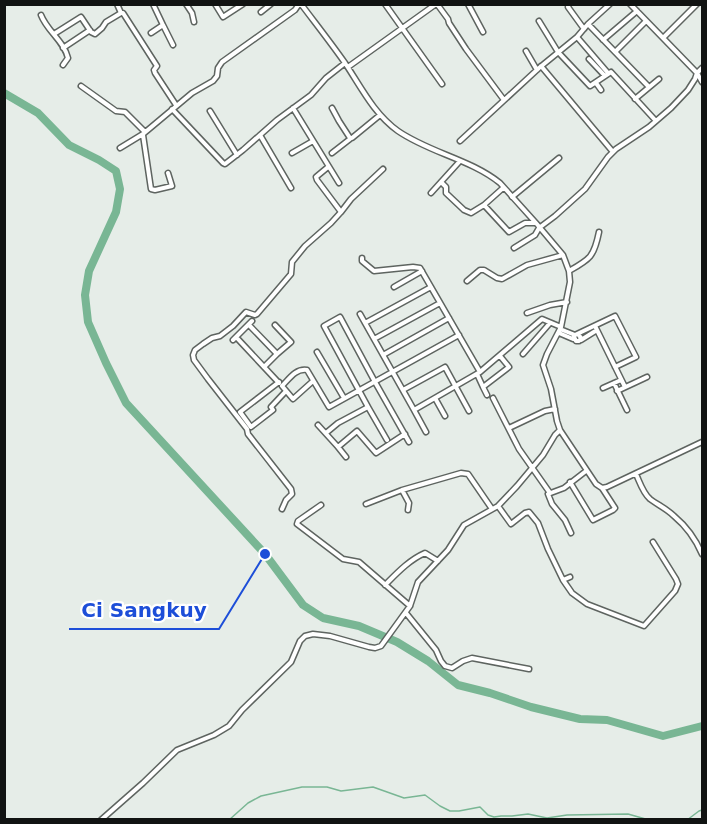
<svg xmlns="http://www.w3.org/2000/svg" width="707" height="824" font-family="'DejaVu Sans',sans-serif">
  <rect width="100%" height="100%" fill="#e6ede8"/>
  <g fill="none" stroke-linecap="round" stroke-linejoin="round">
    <!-- stream -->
    <path stroke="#79b694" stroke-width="1.5" d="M229,820L248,803L261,796L302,787H327L341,791L373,787L404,798L425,795L440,806L450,811H459L480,807L488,815L494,817L501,816H512L528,814L547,818L567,815L628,814L649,820
      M687,820L699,811L702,810"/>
    <!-- river -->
    <path stroke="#79b694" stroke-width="8" d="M4,93L38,113L69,145L99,160L116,171L120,189L116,212L89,271L85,295L88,322L106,363L126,403L265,554L303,605L323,618L359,626L397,642L428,661L458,685L490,693L531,707L580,719L607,720L663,736L702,726"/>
    <!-- street casing -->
    <g stroke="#5e6460" stroke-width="7">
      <path id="street" d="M117,4L121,13
        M186,4L192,13L194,22
        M215,4L223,17L243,4
        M301,4C316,24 331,43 345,63C361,87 374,114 398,131C430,153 470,159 500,183L536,223L563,255L569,271L570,282L561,327L547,354L543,365L551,389L557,421L560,430L596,484L602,488L607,487L702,442
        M385,4L442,84
        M437,4L448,19L449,23L466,49L504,100
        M468,4L483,32
        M569,4L568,7L584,29
        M630,4L697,73L702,82
        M261,12L271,4
        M41,15C47,31 64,41 68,58L63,65
        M539,21L558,52L590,86L611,72L656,121
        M588,24L649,87
        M163,25L173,45
        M151,33L163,25L153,4
        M54,34L81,17L91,32L95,34L102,28L106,22L121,13H123L157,66L154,70L155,73L176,105
        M577,37L608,73
        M663,38L697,4
        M603,40L637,11
        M63,48L90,30
        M526,51L537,70
        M615,52L646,21
        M589,59L605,76
        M541,66L613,152
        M348,67L436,4
        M596,83L601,90
        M81,86L116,111L125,112L145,132
        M635,99L659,79
        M293,108L339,183
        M332,108L339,121L350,138H352L380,115
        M172,109L223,163L225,164L243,150L277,120L311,95L326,78L345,63
        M210,111L237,155
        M143,135L151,189L155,190L172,186L168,173
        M260,135L291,188
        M460,141L539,68L577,37L588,24L610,4
        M120,148L143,134L192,93L213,81L217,76L218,68L222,62L295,10L299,4
        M292,153L313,141
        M332,153L350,139
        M441,182L446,187V193L464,210L471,213L484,205L509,232L525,223H535
        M431,193L460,161
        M512,197L559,158
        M484,205L503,188
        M341,212L351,199L383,169
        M514,248L535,235L539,228L555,216L585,189L608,157L616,149L649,127L671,108L688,90L695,79L697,73L702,68
        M362,258V261L374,271L413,267L420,268L480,372L542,319L561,327
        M569,271C590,259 594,257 599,232
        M467,281L480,270H484L497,278L502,279L527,265L563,255
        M394,287L422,271
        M527,313L550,305L567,302
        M360,314L414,410
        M365,323L431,287
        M249,325L277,354L264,367
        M275,325L291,342L277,354
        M595,326L625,387
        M560,329L575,335
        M559,333L573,339
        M578,334L581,338L579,341H576L574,337L575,335L615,316L636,357L615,367
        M236,337L252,321
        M374,339L440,303
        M233,340L236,337L279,383
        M581,340L597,330
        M317,352L344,398
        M523,354L550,323
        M383,355L449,318
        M477,374L483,387
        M313,381L293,399L282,386C289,379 296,368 307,370L329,407L459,335
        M279,382L240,412L251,427L273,410L271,407L286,391
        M614,383L627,410
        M603,388L621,380
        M403,390L445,367L469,411
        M617,391L647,377
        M487,395L483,387L509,367L500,356
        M435,398L445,416
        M493,398L519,449L550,493
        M368,407L387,440
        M318,425L338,447
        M509,428L545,411L555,409
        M426,432L414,410L480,372
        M326,433L338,423L368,407L324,326L340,317L375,382L409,442
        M346,457L338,447L357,431L376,453L405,434
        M636,474C640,483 643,493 650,499C658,505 667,509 674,516C686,526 696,540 702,554
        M570,482L593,520L613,510L615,508L602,488
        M366,504L402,490
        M321,505L298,521L297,524L343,559L359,562L410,606
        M498,506L511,524L525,513L529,512L538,523L548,549L563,580L570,577
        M282,509L286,500L292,494L291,489L248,434L247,429L208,379L194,360L193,355L195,350L203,344L212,338L220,336L233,326L246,312L255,315L257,314L291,274L292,262L305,246L331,223L341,212L317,180L316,177L328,167
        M408,510L409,503L402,490L461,473L468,474L492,509
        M571,533L565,520L552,504L548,494L564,488L586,471
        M563,580L572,593L587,604L644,626L675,591L678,584L676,579L653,542
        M385,585C397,573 409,560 425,553L438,561
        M406,613L436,650L441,661L445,666L452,668L463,661L472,658L529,669
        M101,820L143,783L177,750L214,735L229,726L242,710L291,662L300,641L305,636L313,634L330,636L369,647L375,648L381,646L410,606L418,582L448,550L464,525L498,506L517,486L543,455L555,435L560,430"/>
    </g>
    <!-- street -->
    <use href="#street" stroke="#fff" stroke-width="4"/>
  </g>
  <!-- callouts -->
  <path fill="none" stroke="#1d4ed8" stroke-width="2" d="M265 554L219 629H69"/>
  <circle fill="#1d4ed8" stroke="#fff" stroke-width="2" cx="265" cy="554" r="6"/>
  <g font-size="20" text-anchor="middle" font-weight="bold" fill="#1d4ed8" stroke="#fff" stroke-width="4.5" stroke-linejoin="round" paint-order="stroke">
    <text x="144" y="617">Ci Sangkuy</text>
  </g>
  <!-- border -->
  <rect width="707" height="824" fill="none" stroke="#111312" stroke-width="12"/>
</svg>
